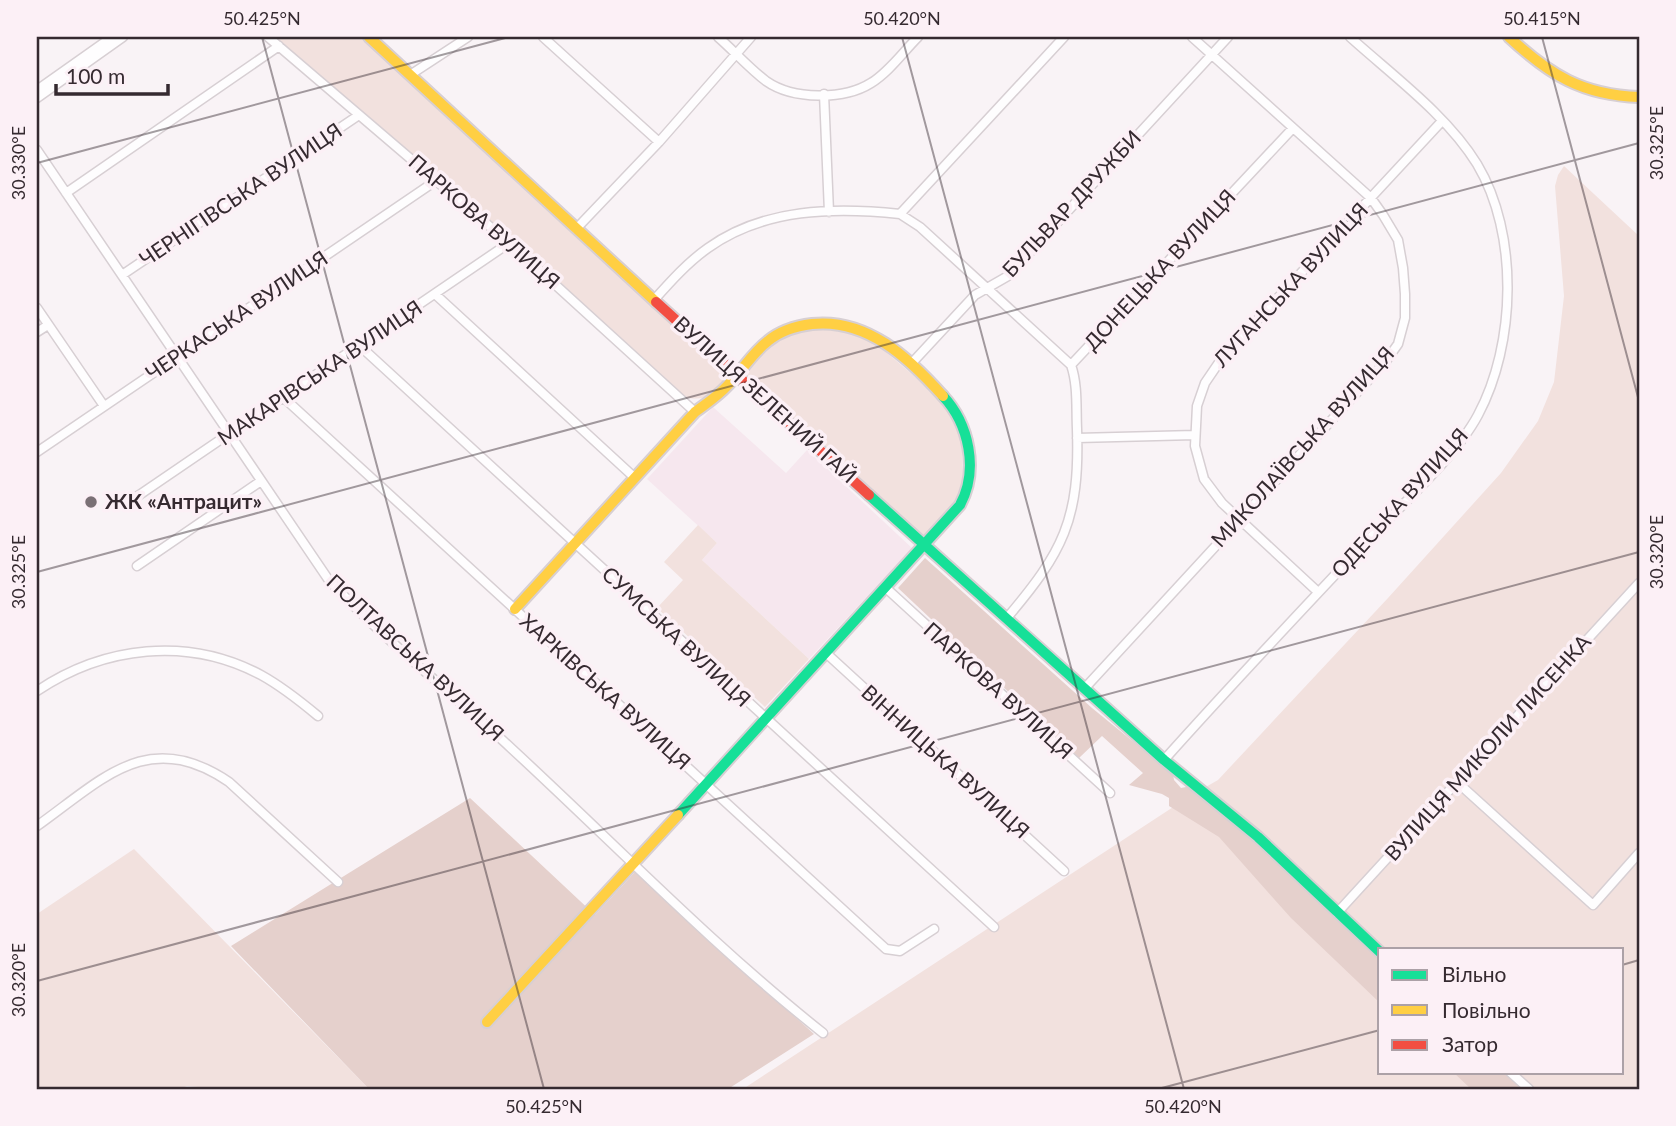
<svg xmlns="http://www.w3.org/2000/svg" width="1676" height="1126" font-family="Lato,sans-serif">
  <rect width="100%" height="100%" fill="#f9f3f6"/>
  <!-- built -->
  <path fill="#f6e7ee" d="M713,407L786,473L807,450L912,548L809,659L702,560L717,543L647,479Z"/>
  <!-- green -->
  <path fill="#f2e1de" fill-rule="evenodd" d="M274,37H362L728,373V380C712,394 707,402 684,397L497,227Z
    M1564,166L1639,236V1089H743L1190,796L1218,780L1388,598L1501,473L1538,421L1554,382L1564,296L1555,186L1558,175ZM1380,949H1622V1072H1380Z
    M809,330H855L866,335L947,404L962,434L963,484L958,502L926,545L737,373L785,333Z
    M698,525L717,543L702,560L809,659L765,707L657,608L683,580L664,562Z
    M134,849L369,1089H220L187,1086L179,1089H37V914Z"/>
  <!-- forest -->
  <path fill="#e5d0cc" d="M925,558L1092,708L1173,774L1174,780L1181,788L1191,786L1280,864L1380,958V1003L1291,918L1219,837L1169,806V798L1162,794L1129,785L1143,773L1102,736L1079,758L898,588Z
    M470,798L595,915L635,872L814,1034L728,1089H369L231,946Z
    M1453,1072H1505L1524,1089H1471Z"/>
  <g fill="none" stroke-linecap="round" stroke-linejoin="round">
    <!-- street casing -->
    <g stroke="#d7cfd3" stroke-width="11">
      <path id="street" d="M268,37L515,248L695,412
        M543,37L659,142
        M718,37C734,51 749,68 766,81C793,100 844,100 871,83C889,72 903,52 918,37
        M410,75L468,37
        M37,90L112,37
        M824,94L829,212
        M37,98L123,37
        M37,150L328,579C385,641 451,692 512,749C615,844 713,946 823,1033
        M66,193L279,46
        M900,214L920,227L1071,365
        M576,229L659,142L751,37
        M122,275L359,115
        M436,295L635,478
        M654,300C671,281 688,262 708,248C764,208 835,207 900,214L1064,37
        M37,308L104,406
        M37,332L48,325
        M360,346L994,927
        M911,364L975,295L1008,276L1228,37
        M284,398L886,949L900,951L934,929
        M1077,438L1195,435
        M37,452L437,180
        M129,502L509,243
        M137,566L261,481
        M886,588L1110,793
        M1318,592L1222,503L1204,479L1195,446L1197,406L1205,383L1222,358L1442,121
        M1006,619C1063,552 1080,520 1077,429C1076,408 1078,385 1071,365L1293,128
        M826,653L1064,871
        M1084,689L1386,361L1398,344L1405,318V294L1403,268L1398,240L1383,215L1371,198L1192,37
        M37,691C104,646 188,636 261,675C281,686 300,701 318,716
        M1164,760C1230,686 1298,614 1366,542C1401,505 1455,458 1478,415C1516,344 1519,234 1477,164C1447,115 1392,75 1350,37
        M1457,782L1593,905L1639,853
        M37,826C103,779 148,727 229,782L338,882
        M1337,913L1639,583
        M1510,1072L1529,1089"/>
    </g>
    <!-- fast casing -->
    <g stroke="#d7cfd3" stroke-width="14">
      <path id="fast" d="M869,495L1164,760L1258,837L1380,952
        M678,815L960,505C979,470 969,424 943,396"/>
    </g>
    <!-- slow casing -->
    <g stroke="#d7cfd3" stroke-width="14">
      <path id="slow" d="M369,37L656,302
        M1509,37C1550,75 1582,95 1639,97
        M515,609L695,412C707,403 718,396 728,385C742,371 752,353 768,341C780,331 796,326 812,324C867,318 909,358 943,396
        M487,1022L678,815"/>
    </g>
    <!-- jam casing -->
    <g stroke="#d7cfd3" stroke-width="14">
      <path id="jam" d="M656,302L869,495"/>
    </g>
    <!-- street -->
    <use href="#street" stroke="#fefdfe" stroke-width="8"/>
    <!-- fast -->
    <use href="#fast" stroke="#16e098" stroke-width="10"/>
    <!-- slow -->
    <use href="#slow" stroke="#ffcf43" stroke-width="10"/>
    <!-- jam -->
    <use href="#jam" stroke="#f24e42" stroke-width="10"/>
  </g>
  <!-- ticks -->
  <path fill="none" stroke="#352a30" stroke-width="2" stroke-opacity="0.45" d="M262,37L544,1089M902,37L1184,1089M1542,37L1639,401M37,163L509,37M37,572L1639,143M1622,965L1639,960M37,981L1639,552M1158,1089L1380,1030"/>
  <!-- markers -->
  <circle fill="#7a7075" stroke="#fcf0f6" stroke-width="2.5" cx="91" cy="502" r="7"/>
  <g text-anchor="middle" stroke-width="7" stroke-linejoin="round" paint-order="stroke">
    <!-- street labels -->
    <g font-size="21" fill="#352a30" stroke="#fcf0f6">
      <text transform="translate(241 195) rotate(-34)" y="7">ЧЕРНІГІВСЬКА ВУЛИЦЯ</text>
      <text transform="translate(1072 204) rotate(-47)" y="7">БУЛЬВАР ДРУЖБИ</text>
      <text transform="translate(484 222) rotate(41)" y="7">ПАРКОВА ВУЛИЦЯ</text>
      <text transform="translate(1160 270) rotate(-47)" y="7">ДОНЕЦЬКА ВУЛИЦЯ</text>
      <text transform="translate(1291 285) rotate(-47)" y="7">ЛУГАНСЬКА ВУЛИЦЯ</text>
      <text transform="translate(237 316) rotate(-34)" y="7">ЧЕРКАСЬКА ВУЛИЦЯ</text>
      <text transform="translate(320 373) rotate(-34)" y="7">МАКАРІВСЬКА ВУЛИЦЯ</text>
      <text transform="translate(765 400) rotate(42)" y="7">ВУЛИЦЯ ЗЕЛЕНИЙ ГАЙ</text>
      <text transform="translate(1303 447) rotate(-48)" y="7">МИКОЛАЇВСЬКА ВУЛИЦЯ</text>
      <text transform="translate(1400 503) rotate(-48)" y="7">ОДЕСЬКА ВУЛИЦЯ</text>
      <text transform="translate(676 637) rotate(43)" y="7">СУМСЬКА ВУЛИЦЯ</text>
      <text transform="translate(415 658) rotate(43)" y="7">ПОЛТАВСЬКА ВУЛИЦЯ</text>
      <text transform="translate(998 691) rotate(42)" y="7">ПАРКОВА ВУЛИЦЯ</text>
      <text transform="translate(605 692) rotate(42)" y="7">ХАРКІВСЬКА ВУЛИЦЯ</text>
      <text transform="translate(1488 748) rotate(-48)" y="7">ВУЛИЦЯ МИКОЛИ ЛИСЕНКА</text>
      <text transform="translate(945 762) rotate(42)" y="7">ВІННИЦЬКА ВУЛИЦЯ</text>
    </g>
    <!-- poi labels -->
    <g font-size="21" font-weight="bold" fill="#352a30" stroke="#fcf0f6" text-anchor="start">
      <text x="105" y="509">ЖК «Антрацит»</text>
    </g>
  </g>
  <!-- border -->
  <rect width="1676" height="1126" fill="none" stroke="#fcf0f6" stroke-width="77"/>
  <!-- legend -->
  <rect x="1378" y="948" width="245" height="126" fill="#fcf0f6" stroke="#aca1a7" stroke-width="2"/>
  <rect x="1392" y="970" width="35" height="10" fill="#16e098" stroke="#aca1a7" stroke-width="2"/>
  <text x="1442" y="982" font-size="21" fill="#352a30">Вільно</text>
  <rect x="1392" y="1005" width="35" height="10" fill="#ffcf43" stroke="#aca1a7" stroke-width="2"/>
  <text x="1442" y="1018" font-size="21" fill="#352a30">Повільно</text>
  <rect x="1392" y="1040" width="35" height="10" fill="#f24e42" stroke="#aca1a7" stroke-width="2"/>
  <text x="1442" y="1052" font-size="21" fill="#352a30">Затор</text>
  <!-- scale -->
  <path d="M56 84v10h112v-10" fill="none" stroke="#352a30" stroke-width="3.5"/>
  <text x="66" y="84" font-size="21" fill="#352a30" stroke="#fcf0f6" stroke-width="5" paint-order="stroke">100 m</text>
  <rect x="38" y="38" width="1600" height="1050" fill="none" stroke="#352a30" stroke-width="2.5"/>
  <g font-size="18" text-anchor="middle" fill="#352a30">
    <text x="262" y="25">50.425°N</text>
    <text x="902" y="25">50.420°N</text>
    <text x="1542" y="25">50.415°N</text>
    <text transform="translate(1657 143) rotate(-90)" y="6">30.325°E</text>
    <text transform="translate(19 163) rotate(-90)" y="6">30.330°E</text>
    <text transform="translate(1657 552) rotate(-90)" y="6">30.320°E</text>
    <text transform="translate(19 572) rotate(-90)" y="6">30.325°E</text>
    <text transform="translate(19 980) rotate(-90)" y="6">30.320°E</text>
    <text x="544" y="1113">50.425°N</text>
    <text x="1183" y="1113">50.420°N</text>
  </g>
</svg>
